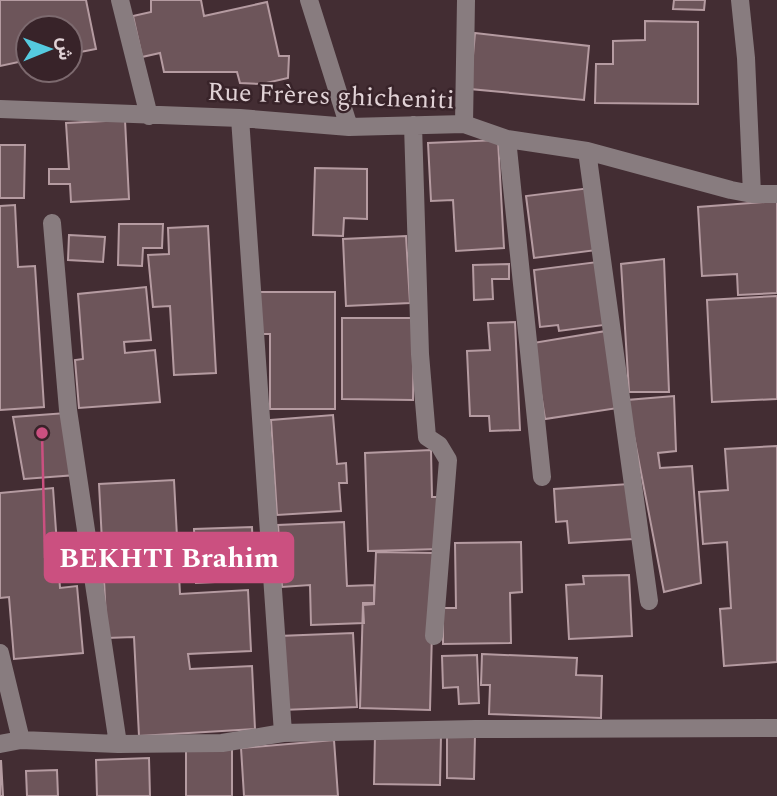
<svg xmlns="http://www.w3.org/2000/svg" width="777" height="796" font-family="Spectral,Vazirmatn,serif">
  <rect width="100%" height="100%" fill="#432d33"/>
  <!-- building -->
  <path fill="#6d555a" stroke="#b59ba1" stroke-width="2" d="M0,0H86L96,49L70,54V28H28V60L0,66Z
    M151,0H201L204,16L267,2L279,56H289L288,78L262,84L240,83L237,72H164L160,53L142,57L133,16L151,12Z
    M674,0H705L704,10L673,9Z
    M645,21L698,22V104L595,103L596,64H613V41L645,40Z
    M475,33L589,46L584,100L470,89Z
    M125,120L129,199L71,202L70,184H49V169H69L66,123Z
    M498,140L504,248L456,251L453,200L431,201L428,143Z
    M0,145H25L24,198H0Z
    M315,168L367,169V219L344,218L343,236L313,235Z
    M590,188L597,250L534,258L526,196Z
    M777,201V293L738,295L737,274L702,276L698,207Z
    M15,205L18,267L35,266L44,407L0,410V206Z
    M119,224H163L162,248H143L142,266L118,265Z
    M208,226L216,373L174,375L170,306L153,307L148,255L169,254L168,228Z
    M69,235L105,237L103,262L68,260Z
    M406,236L410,303L346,306L343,239Z
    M664,259L669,392H629L621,264Z
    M597,262L604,325L559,331L558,325L540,327L534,270Z
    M509,264V279H492L493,299L474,300L473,265Z
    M146,287L151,340L124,342L125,353L155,350L160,402L79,408L75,360L83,359L78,294Z
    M259,292H335V409H270V334H260Z
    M777,296V399L712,402L707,300Z
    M342,318H414L413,400L342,399Z
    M515,322L520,430L490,431L489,416H470L467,351L490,350L488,323Z
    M606,331L618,408L545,419L533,343Z
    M674,396L676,451L658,453L660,468L692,466L701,583L664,592L627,400Z
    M66,413L76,475L24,479L13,417Z
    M333,415L337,464L346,463L347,483H339L341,511L277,515L271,420Z
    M777,446V662L724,666L720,609L731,608L727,542L703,544L699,492L728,490L725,449Z
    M431,450L432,497H439L440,549L368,551L365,453Z
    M174,480L180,594L248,590L251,651L188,654L190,669L252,666L255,729L139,736L134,637L107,638L99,484Z
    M629,484L633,539L569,543L567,521L556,522L554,489Z
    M53,488L60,588L77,586L83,653L14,659L9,597L0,598V493Z
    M344,522L347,586L374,585V604L363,605L364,623L311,625L310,585L282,587L278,525Z
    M252,527L254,580L196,583L194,529Z
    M521,542L522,592L510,593L511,643L443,644V608H456L455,543Z
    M376,552L434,553L430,710L360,708L363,603H374Z
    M629,575L632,636L569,639L566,585L584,584L583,576Z
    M353,633L357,707L282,710L279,636Z
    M482,654L577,658L576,675L602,676L601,718L489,714L490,685H481Z
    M477,655L479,703L459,704L458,687L443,688L442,656Z
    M375,735H441L440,785L374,784Z
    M447,735H475L474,779L447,778Z
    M334,740L338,796H244L241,748Z
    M186,749H232V796H186Z
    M149,758L150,796H97L96,760Z
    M1,760L3,796H0Z
    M57,770L58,796H27L26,771Z"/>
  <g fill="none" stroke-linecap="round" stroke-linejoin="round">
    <!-- minor -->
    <path stroke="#887c7f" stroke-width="18" d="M120,0L149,116
      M309,0L349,127
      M740,0L746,58L752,194
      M0,109L240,118L349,127L464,124L507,139L587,151L731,190L752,194H777
      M240,118L283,733
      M464,124L466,0
      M413,125L420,354L427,437L439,445L448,460L434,636
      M507,139L542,477
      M587,151L649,601
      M52,223L68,410L118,744
      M0,653L21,740
      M0,744L21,740L118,744L222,743L283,733L475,729L777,728"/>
  </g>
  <g text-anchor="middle" stroke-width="5" stroke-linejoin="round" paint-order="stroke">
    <!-- street labels -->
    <g font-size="26" fill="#e1d2d6" stroke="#382329">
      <text transform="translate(331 95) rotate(2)" y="9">Rue Frères ghicheniti</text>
    </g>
  </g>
  <!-- callouts -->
  <path fill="none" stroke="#cb5080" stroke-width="2.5" d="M42 433L45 558"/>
  <circle fill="#cb5080" stroke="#382329" stroke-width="2.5" cx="42" cy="433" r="7"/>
  <rect fill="#cb5080" stroke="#cb5080" stroke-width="2.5" x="45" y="533" width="248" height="49" rx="7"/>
  <g font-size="28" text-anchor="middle" font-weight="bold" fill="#fff">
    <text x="169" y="567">BEKHTI Brahim</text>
  </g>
  <!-- north arrow -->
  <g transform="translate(49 49) rotate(89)"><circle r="33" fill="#382329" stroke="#7c696e" stroke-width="2"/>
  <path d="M0-5L12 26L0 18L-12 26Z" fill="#55cadf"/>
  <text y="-10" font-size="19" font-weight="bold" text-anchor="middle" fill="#e1d2d6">ش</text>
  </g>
</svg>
